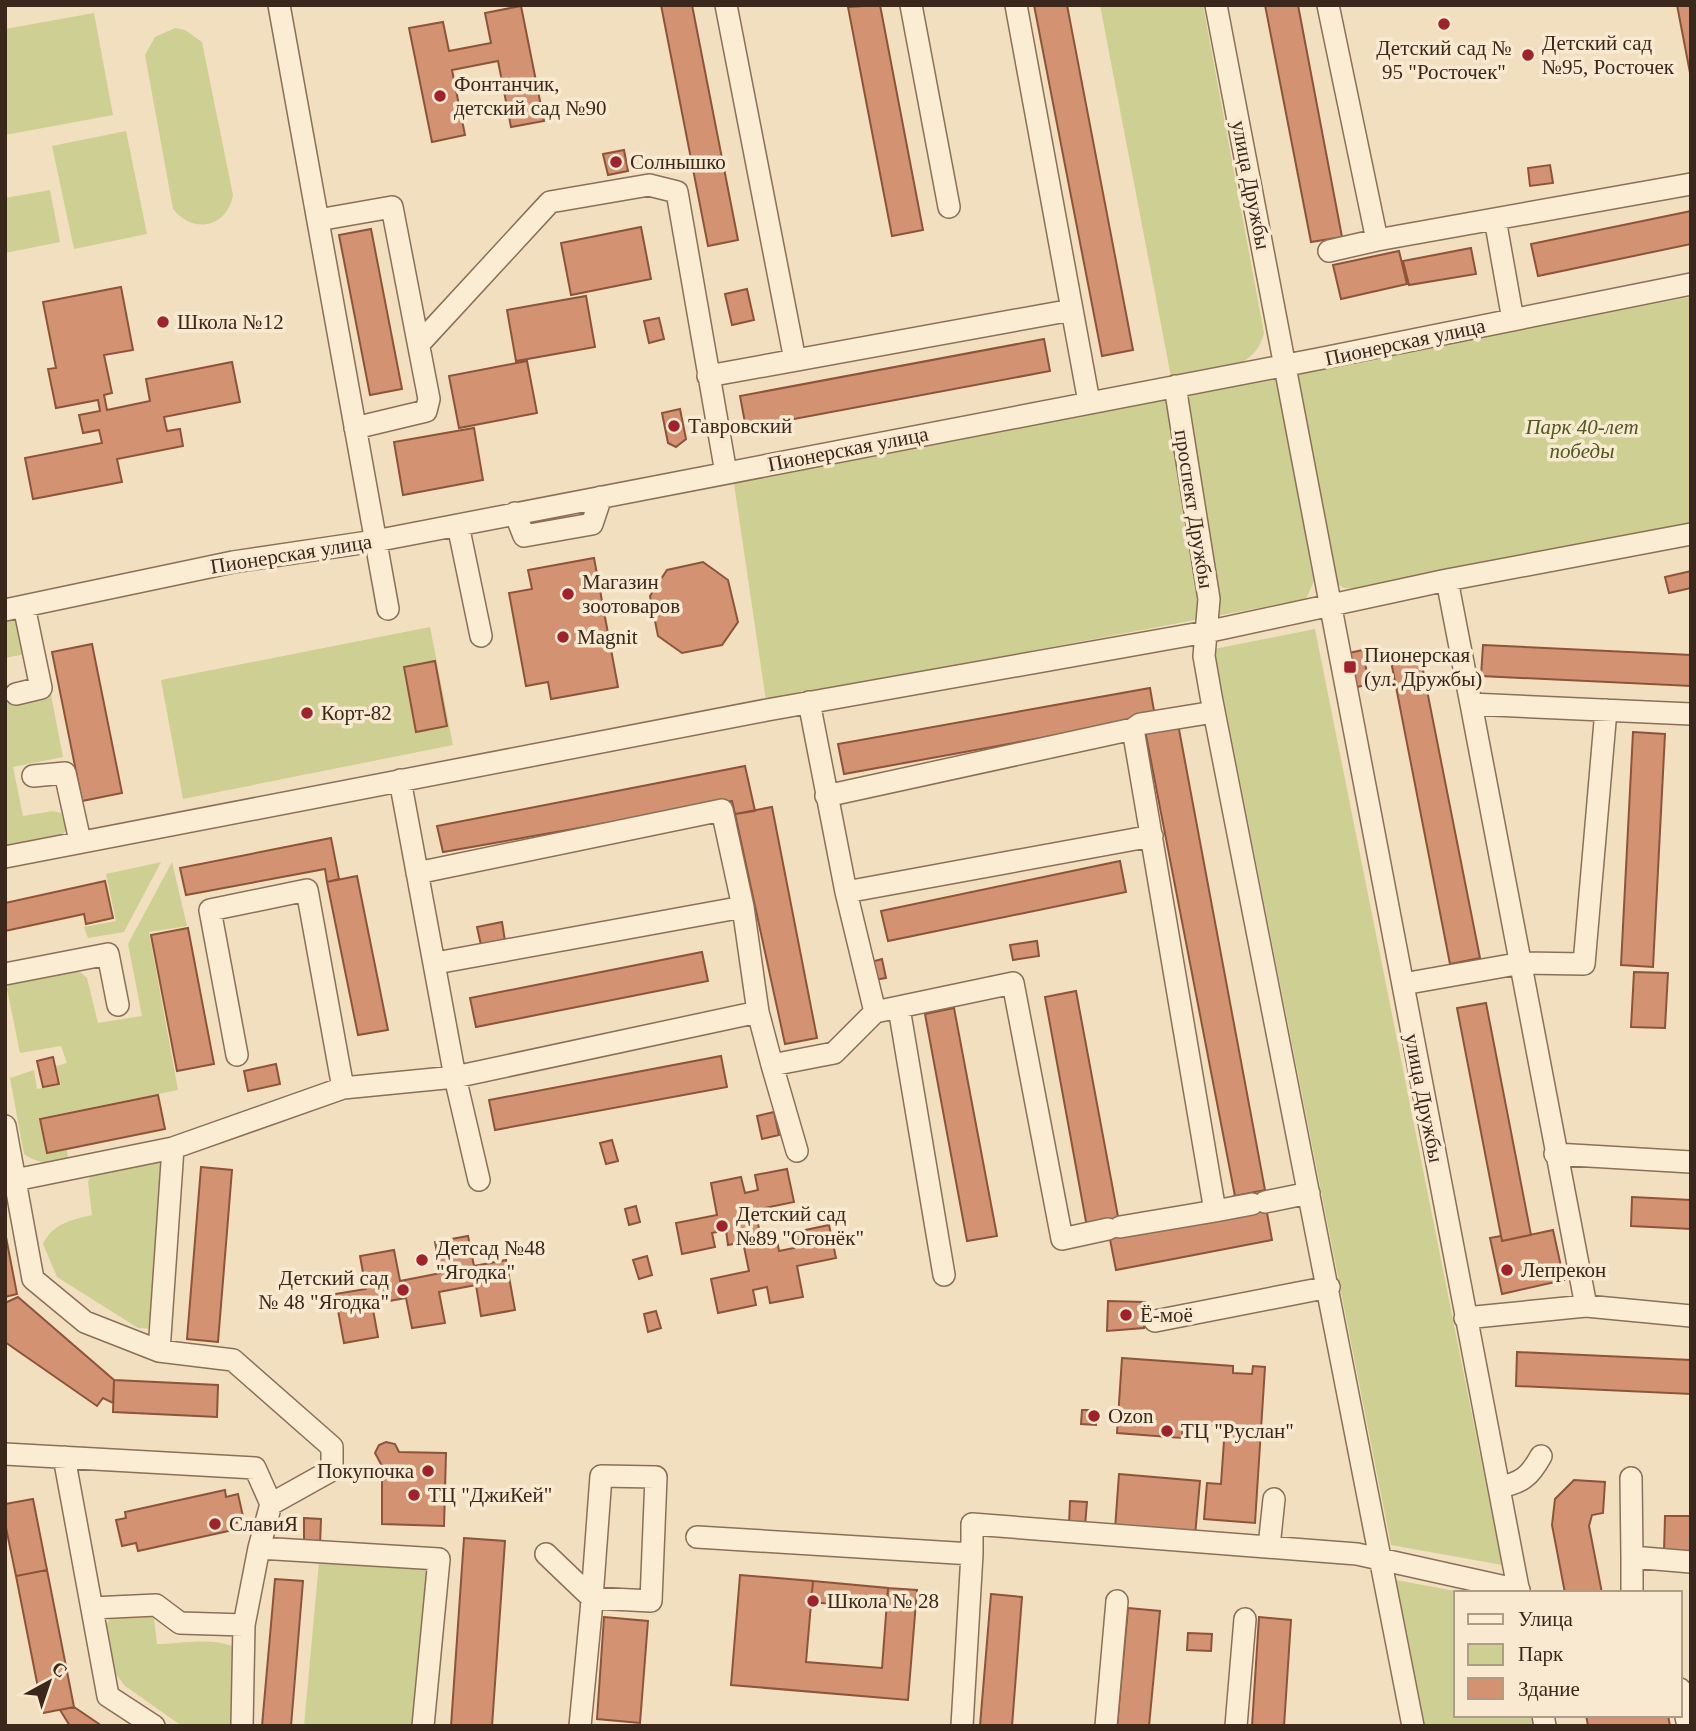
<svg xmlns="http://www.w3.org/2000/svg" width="1696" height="1731" font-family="'Times New Roman',serif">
  <rect width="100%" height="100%" fill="#f1dfc0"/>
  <!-- green -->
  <path fill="#ced093" d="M1100,5H1203L1264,333C1254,374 1207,371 1171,377Z
    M94,13L113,115L5,135V29Z
    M175,28L185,30L202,42L233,195C227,227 194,235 173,209L145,55L155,37Z
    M126,131L147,234L74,249L52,146Z
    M50,190L60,242L5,253V198Z
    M1691,297V524L1357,589L1344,588L1335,583L1293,372Z
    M1268,376L1276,379L1280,388L1314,581L1306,599L766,701L733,477Z
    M16,619L25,654L5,658V621Z
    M430,627L453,745L183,799L161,680Z
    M1315,629L1502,1565L1391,1545L1214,649Z
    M51,695L63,757L13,767L23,816L53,811L61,813L66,830L61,837L5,851V704Z
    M161,862L124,932L88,938L84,927L116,921L106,874Z
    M172,862L187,926L149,932L178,1090L39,1118L46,1154L67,1150L68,1157L64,1161C48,1163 38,1164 24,1154L10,1078L34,1070L37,1089L61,1085L56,1066L67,1063L61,1046L20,1053L7,989L10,982L75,968L87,978L98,1023L142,1016L128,944Z
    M151,1157L161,1161L168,1170L153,1329L138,1328L57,1277L43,1244C53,1223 72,1220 92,1215L88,1182L92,1172Z
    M319,1562L417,1564L426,1569L432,1579L417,1726H304Z
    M1396,1580L1466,1593H1456V1715H1533L1535,1726H1423Z
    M145,1614L154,1618L157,1644C181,1644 221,1635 240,1651L237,1726H182L125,1686L115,1673L105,1626L110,1619Z"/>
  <!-- building -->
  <path fill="#d39373" stroke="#8d543a" stroke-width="2" d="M661,5H692L738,240L708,246Z
    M880,5L923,230L892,236L848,7Z
    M1034,5H1067L1133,350L1102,356Z
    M1265,5H1298L1342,237L1311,242Z
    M1677,5H1691V78Z
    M521,6L544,121L511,127L498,61L452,70L465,135L432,142L409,28L443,22L449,51L491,43L485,13Z
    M624,150L628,171L608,175L603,154Z
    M1550,165L1553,183L1530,186L1528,168Z
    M1691,211V244L1538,276L1531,244Z
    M641,227L651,279L571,295L561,243Z
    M371,229L402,389L370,395L339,235Z
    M1471,248L1476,274L1409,285L1403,261Z
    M1399,251L1407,284L1341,299L1333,265Z
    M121,287L133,350L104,355L112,393L104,395L107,410L150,401L146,379L232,362L240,402L164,417L167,431L180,429L183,446L117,459L122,482L33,499L25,458L102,443L99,430L83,433L79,415L100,411L98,400L56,408L48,369L56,368L43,302Z
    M747,289L754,320L732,325L725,294Z
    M586,296L595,347L516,361L507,310Z
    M659,318L664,339L649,343L644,321Z
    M1044,339L1050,371L746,428L740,396Z
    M527,361L537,413L459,428L449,376Z
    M680,409L686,439L676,447L668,443L662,413Z
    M474,428L483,480L403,495L394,442Z
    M594,558L618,687L551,699L548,682L526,686L509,593L532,589L528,570Z
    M703,562L728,580L738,622L722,645L682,653L658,636L650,596L667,570Z
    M1691,571V588L1669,593L1665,577Z
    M92,644L122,793L82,801L52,652Z
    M1483,645L1691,655V686L1481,676Z
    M1367,649L1370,663L1365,664L1370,684L1357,687L1349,653Z
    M1419,650L1480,958L1450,964L1390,656Z
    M435,661L447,726L416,732L404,667Z
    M1150,688L1157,728L1145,719L844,774L838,744Z
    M1178,724L1265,1190L1235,1196L1145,730Z
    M1633,732L1665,734L1653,967L1621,965Z
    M745,766L755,811L735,814L732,801L443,852L437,826Z
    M772,807L817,1038L785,1044L735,814Z
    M331,838L339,879L327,882L325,869L186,895L180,868Z
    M1120,861L1126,892L888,941L881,911Z
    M357,876L388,1030L358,1035L327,882Z
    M105,881L113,918L86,924L84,914L5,931V903Z
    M502,922L505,941L481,945L477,927Z
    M188,928L214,1064L177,1071L151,935Z
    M1037,941L1039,956L1013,960L1010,945Z
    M702,952L708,981L476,1027L470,998Z
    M882,959L886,978L874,980L871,962Z
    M1634,972L1668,973L1665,1028L1631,1027Z
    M1076,991L1119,1222L1087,1227L1045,997Z
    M1486,1003L1531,1235L1502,1241L1457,1008Z
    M954,1008L997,1236L967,1241L925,1014Z
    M721,1056L727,1087L495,1130L489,1100Z
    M53,1057L59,1084L43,1087L37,1061Z
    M276,1064L280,1084L248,1091L244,1071Z
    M158,1095L165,1129L47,1153L40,1119Z
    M774,1112L779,1135L762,1139L757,1116Z
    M612,1140L618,1161L606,1164L600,1143Z
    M201,1167L232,1170L218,1342L187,1339Z
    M787,1169L794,1202L755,1210L761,1238L776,1235L779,1251L794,1248L791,1233L829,1225L836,1258L797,1266L803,1297L770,1303L767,1287L753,1290L756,1305L718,1313L711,1279L749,1271L743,1242L728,1245L726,1230L712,1233L715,1247L682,1254L676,1223L717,1215L711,1183L741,1177L745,1193L758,1190L755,1175Z
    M1248,1194L1265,1202L1272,1240L1116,1270L1107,1224L1252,1204L1235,1196Z
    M1632,1197L1691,1200V1229L1631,1226Z
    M636,1206L640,1222L629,1225L625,1209Z
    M1553,1230L1564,1280L1502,1294L1490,1238L1501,1236L1502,1241Z
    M5,1232L17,1294L5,1297Z
    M468,1236L474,1266L506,1260L515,1310L481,1316L476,1285L439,1292L445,1323L412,1328L406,1298L372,1304L378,1337L344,1343L335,1294L366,1289L360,1256L394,1250L400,1281L441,1273L435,1242Z
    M647,1256L652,1275L639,1279L633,1260Z
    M18,1297L114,1380L113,1403L103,1398L97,1406L5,1342V1303Z
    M1108,1301L1145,1302L1144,1328L1107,1331Z
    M656,1311L661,1328L648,1332L644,1314Z
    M1517,1352L1691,1360V1394L1516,1386Z
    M1122,1358L1233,1366V1373L1252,1374L1253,1366L1265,1367L1255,1523L1204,1519L1207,1483L1221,1484L1225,1426L1183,1423L1182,1438L1117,1433Z
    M114,1380L218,1385L217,1417L113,1412Z
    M1082,1410H1097L1096,1425L1081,1424Z
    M386,1442L395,1444L399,1452L446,1453L444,1526L382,1524V1466L375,1453L379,1445Z
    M1119,1474L1200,1481L1195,1536L1115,1529Z
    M1574,1480L1605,1482L1603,1513L1592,1515L1589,1526L1602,1593H1565L1552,1525L1555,1499Z
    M225,1490L226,1497L238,1494L244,1521L231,1524L233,1530L138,1551L136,1543L122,1546L116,1520L126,1518L125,1512Z
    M33,1499L47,1570L16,1576L5,1523V1504Z
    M1070,1501L1087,1502L1085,1526L1069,1525Z
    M1665,1516H1691V1553L1664,1552Z
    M304,1518L321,1519L320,1545L304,1544Z
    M464,1538L505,1541L492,1726H451Z
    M47,1570L74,1707L43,1713L16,1576Z
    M740,1575L813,1581L806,1662L882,1668L888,1588L917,1590L908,1700L731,1685Z
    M275,1579L303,1581L291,1726H262Z
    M813,1581L888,1588L887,1609L811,1602Z
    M991,1594L1022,1597L1012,1726H980Z
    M1128,1608L1160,1611L1149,1726H1117Z
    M604,1617L648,1621L640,1723L597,1719Z
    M1259,1617L1291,1620L1284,1726H1252Z
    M1188,1633L1212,1634L1211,1651L1187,1650Z
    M74,1707L80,1711L102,1726H70L60,1710Z
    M1586,1715H1668L1670,1726H1588Z"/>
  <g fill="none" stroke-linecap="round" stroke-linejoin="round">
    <!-- minor casing -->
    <g stroke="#8c6f56" stroke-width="24">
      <path id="minor" d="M279,5L388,609
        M726,5L795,360
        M911,5L949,207
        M1016,5L1089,402
        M1216,5L1519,1593
        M1328,5L1377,240L1691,184
        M1495,219L1513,320
        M318,220L392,207L429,399L426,411L355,428
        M1329,251L1377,240
        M419,344L550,202L649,185L677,192L726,473
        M708,376L1072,310
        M1175,386L1209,599L1204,656L1211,696L1413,1726
        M515,513L524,536L592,524L601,497
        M458,525L481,636
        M1447,580L1471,704
        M5,610L233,562L375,541L1318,359L1691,284
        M16,694L41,688L24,606
        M809,702L846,892L875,1012
        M1133,729L1215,1211L1252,1204
        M33,776L65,773L80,841
        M400,780L455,1077L479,1180
        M826,796L1133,729L1140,724L1214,712
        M5,857L767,710L1206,632L1447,580L1691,534
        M417,873L722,810L743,907L758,1012L772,1065L834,1053L875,1012L1013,983L1062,1239L1108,1229
        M846,892L1152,836
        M436,963L743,907
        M5,974L108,954L118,1005
        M1403,984L1522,963L1584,964L1606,710
        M899,1008L944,1275
        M237,1055L210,910L307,890L343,1088
        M772,1065L797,1151
        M5,1126L33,1279L85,1322L159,1351L173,1148
        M1555,1154L1691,1162
        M15,1180L173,1148L343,1088L455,1077L758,1012
        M1265,1202L1309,1193
        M1120,1227L1215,1211
        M1586,1306L1471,704L1691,714
        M1465,1318L1586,1306L1691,1316
        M1155,1321L1329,1287
        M159,1351L233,1360L332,1447V1470L271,1504
        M5,1454L255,1468L271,1504L259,1548L244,1625L242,1726
        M64,1457L108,1696L154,1726
        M1631,1478L1632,1557L1691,1562
        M1499,1487C1522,1483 1530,1476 1541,1456
        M697,1537L972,1554V1524L1357,1554L1519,1590
        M1269,1547L1274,1499
        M259,1548L439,1559L423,1726
        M546,1554L592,1598L651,1601L656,1477L601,1476L592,1598L591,1612L580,1726
        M1632,1593V1557
        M92,1608L156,1605L180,1623L244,1625
        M1680,1689L1688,1726
        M1543,1715L1545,1726
        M962,1726L972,1554
        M1106,1726L1117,1601
        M1236,1726L1245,1619"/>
    </g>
    <!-- minor -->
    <use href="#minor" stroke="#fbecd4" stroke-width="21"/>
  </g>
  <!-- markers -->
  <g fill="#a0222d" stroke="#f8e9d0" stroke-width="2.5">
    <circle cx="1444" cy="24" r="7"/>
    <circle cx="1528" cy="55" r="7"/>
    <circle cx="440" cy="96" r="7"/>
    <circle cx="616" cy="162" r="7"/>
    <circle cx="163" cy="322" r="7"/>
    <circle cx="674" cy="426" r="7"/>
    <circle cx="568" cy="594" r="7"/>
    <circle cx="563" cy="637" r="7"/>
    <rect x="1343" y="660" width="14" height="14" rx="3.5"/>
    <circle cx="307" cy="713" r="7"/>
    <circle cx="722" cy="1226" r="7"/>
    <circle cx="422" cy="1260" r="7"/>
    <circle cx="1507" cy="1270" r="7"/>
    <circle cx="403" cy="1290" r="7"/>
    <circle cx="1126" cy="1315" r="7"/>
    <circle cx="1094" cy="1416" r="7"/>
    <circle cx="1167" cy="1431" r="7"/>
    <circle cx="428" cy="1471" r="7"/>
    <circle cx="414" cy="1495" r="7"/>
    <circle cx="215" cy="1524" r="7"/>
    <circle cx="813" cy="1601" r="7"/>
  </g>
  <g text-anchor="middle" stroke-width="7" stroke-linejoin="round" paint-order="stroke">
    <!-- poi labels -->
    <g font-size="21" fill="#3a281c" stroke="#f8e9d0" text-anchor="start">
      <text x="1542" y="50">Детский сад<tspan x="1542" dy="24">№95, Росточек</tspan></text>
      <text x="1444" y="55" text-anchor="middle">Детский сад №<tspan x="1444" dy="24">95 "Росточек"</tspan></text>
      <text x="454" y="91">Фонтанчик,<tspan x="454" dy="24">детский сад №90</tspan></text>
      <text x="630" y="169">Солнышко</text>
      <text x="177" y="329">Школа №12</text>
      <text x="688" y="433">Тавровский</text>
      <text x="582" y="589">Магазин<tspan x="582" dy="24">зоотоваров</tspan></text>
      <text x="577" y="644">Magnit</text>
      <text x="1364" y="662">Пионерская<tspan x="1364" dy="24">(ул. Дружбы)</tspan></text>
      <text x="321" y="720">Корт-82</text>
      <text x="736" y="1221">Детский сад<tspan x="736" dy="24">№89 "Огонёк"</tspan></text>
      <text x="436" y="1255">Детсад №48<tspan x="436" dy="24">"Ягодка"</tspan></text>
      <text x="1521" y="1277">Лепрекон</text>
      <text x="389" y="1285" text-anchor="end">Детский сад<tspan x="389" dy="24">№ 48 "Ягодка"</tspan></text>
      <text x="1140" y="1322">Ё-моё</text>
      <text x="1108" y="1423">Ozon</text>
      <text x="1181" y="1438">ТЦ "Руслан"</text>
      <text x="414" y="1478" text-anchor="end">Покупочка</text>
      <text x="428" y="1502">ТЦ "ДжиКей"</text>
      <text x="229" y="1531">СлавиЯ</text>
      <text x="827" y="1608">Школа № 28</text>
    </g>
    <!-- street labels -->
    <g font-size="21" fill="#3a281c" stroke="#f8e9d0">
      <text transform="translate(1251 185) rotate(79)" y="7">улица Дружбы</text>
      <text transform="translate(1405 342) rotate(-12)" y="7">Пионерская улица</text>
      <text transform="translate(848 449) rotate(-11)" y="7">Пионерская улица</text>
      <text transform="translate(1194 509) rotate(81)" y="7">проспект Дружбы</text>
      <text transform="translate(291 554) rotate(-9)" y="7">Пионерская улица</text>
      <text transform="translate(1424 1098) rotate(79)" y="7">улица Дружбы</text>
    </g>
    <!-- park labels -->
    <g font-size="21" font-style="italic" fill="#4f5921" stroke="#f8e9d0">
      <text x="1582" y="434">Парк 40-лет<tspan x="1582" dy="24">победы</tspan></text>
    </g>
  </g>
  <!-- border -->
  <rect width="1696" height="1731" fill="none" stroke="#3a281c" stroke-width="14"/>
  <!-- legend -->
  <rect x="1454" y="1591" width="228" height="126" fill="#f8e9d0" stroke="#ac9c88" stroke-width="2"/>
  <rect x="1468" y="1614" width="35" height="10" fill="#fbecd4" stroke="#ac9c88" stroke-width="2"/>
  <text x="1518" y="1626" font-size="21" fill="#3a281c">Улица</text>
  <rect x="1468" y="1644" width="35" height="21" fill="#ced093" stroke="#ac9c88" stroke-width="2"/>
  <text x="1518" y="1661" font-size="21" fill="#3a281c">Парк</text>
  <rect x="1468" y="1678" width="35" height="21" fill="#d39373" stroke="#ac9c88" stroke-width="2"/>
  <text x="1518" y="1696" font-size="21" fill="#3a281c">Здание</text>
  <!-- north arrow -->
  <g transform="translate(49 1682) rotate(40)" stroke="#f8e9d0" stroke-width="5" paint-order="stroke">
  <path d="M0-5L12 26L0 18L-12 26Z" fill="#3a281c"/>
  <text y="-10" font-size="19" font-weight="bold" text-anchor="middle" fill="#3a281c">С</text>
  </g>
</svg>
